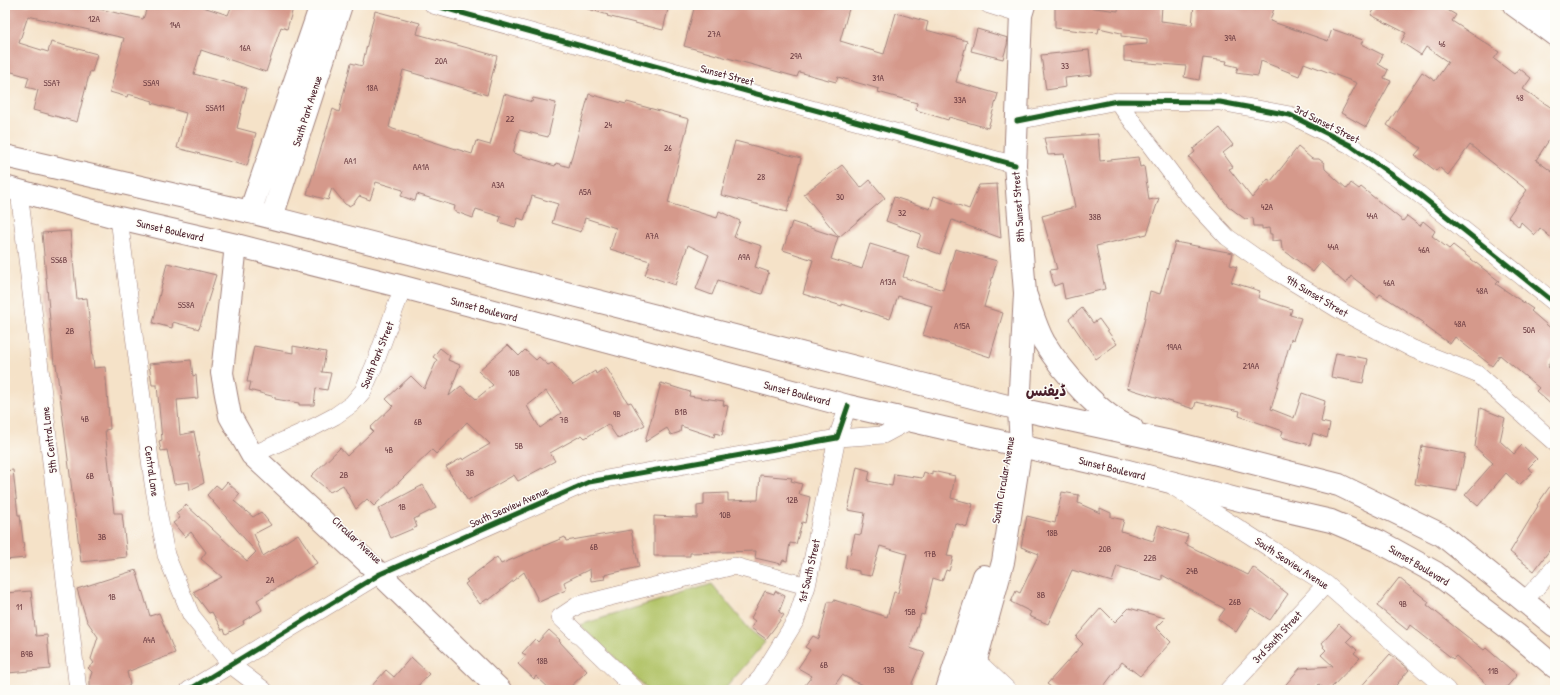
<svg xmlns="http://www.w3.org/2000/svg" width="1560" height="695" font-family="'Patrick Hand','Playpen Sans Arabic',sans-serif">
  <rect width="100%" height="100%" fill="#fdfcf7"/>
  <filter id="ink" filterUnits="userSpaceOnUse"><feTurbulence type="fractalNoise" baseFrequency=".025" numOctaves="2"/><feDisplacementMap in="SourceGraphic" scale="8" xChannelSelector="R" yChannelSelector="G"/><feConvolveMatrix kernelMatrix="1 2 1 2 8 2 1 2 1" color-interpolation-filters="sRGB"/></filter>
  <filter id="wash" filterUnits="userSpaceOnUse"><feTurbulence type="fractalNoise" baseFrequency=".012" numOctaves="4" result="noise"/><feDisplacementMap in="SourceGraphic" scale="16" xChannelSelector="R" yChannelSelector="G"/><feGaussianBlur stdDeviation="0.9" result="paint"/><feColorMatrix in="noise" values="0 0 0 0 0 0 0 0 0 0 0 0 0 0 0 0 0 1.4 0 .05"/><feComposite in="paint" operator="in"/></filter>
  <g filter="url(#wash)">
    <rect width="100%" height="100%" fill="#f5e2c8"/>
    <!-- green -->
    <path fill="#b1c366" stroke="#7e7148" d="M712,584L750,630L765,642L724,690H648L580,625Z"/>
    <g id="blocks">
      <!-- building -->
      <path fill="#d5998b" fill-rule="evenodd" d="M5,5H82L143,19L148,5H197L228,15L232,5H294L287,29L281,27L266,72L201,50L194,74L247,88L237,128L256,133L247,166L177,148L186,113L152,103L153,101L128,94L127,97L110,92L124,38L28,16L19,43L48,52L51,42L97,54L92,72L90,71L77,122L33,110L38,90L26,87L29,77L5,70Z
        M585,5H669L663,30L607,16L608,15L585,8Z
        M695,5H850L840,41L884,54L896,13L928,22L926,30L967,41L956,82L998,94L988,128L949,117L948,120L916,110L917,103L878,92L879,89L838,77L836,82L799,72L797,77L684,46Z
        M1055,5H1072L1118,11L1119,5H1162L1161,21L1192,25L1194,5H1275L1270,21L1328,41L1332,29L1363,40L1361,44L1383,55L1378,64L1388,70L1384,78L1391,81L1366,127L1341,113L1357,83L1304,63L1299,76L1261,61L1258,76L1236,73L1238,67L1226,64L1227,61L1203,58L1199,80L1184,77L1186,66L1124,61V46L1147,44V39L1121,36V33L1099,28L1098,33L1055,28Z
        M1377,5H1439L1456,15L1452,21L1499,52L1494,59L1514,74L1519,68L1531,78L1523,89L1555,110V131L1536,160L1555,174V241L1540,228L1535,235L1521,222L1519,227L1508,217L1527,190L1470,145L1448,175L1439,167L1436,171L1415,155L1421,148L1387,125L1422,72L1435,81L1448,62L1426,47L1421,55L1401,42L1406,33L1371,15Z
        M375,11L420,23L417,34L497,56L487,95L403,70L389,127L393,129L472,154L476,141L490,145L504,94L532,102L533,98L556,103L548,137L519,130L513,153L555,166L556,163L569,167L589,94L626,104L627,102L689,119L668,203L717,218L719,211L740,221L734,237L762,246L755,267L769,272L762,294L718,280L712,295L696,289L709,255L688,245L675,285L645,275L650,261L610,249L616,228L585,218L581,232L552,223L558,204L532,196L524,220L518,218L515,227L499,222L501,217L476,209L473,218L454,211L455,206L417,194L415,201L401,196L403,190L376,182L370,200L359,196L354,203L349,206L345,204L332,188L328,200L307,194L333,109L339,112L351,63L362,66Z
        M977,29L1008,38L1007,45L1003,59L971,51Z
        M1089,50L1092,75L1065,78L1066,87L1046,90L1041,55Z
        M1220,128L1233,145L1223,153L1233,167L1229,169L1252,198L1268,179L1271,181L1298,147L1312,159H1319L1324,163L1325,169L1347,189L1351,183L1359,189L1361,187L1403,221L1407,216L1420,226L1423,221L1435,231L1432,236L1449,249L1453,245L1499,281L1496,284L1533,309L1531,311L1555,332V356L1548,364L1549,366L1548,367L1555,373V408L1536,391L1539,388L1500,355L1492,366L1455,337L1450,344L1422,324L1423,322L1380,294L1378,297L1351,276L1346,284L1321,262L1313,272L1282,249L1281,240L1272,241V234H1270L1269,228L1262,229V226H1254L1253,218L1245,219L1228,206L1189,157L1195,152L1193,149Z
        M1098,134L1100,161L1138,157L1140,167L1144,166L1149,200L1159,198L1147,234L1096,246L1105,289L1065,299L1062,283L1054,286L1050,270L1057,269L1042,216L1075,207L1064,154L1048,155L1044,138Z
        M735,141L801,158L787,212L721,195Z
        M842,165L861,188L870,180L885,198L839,237L804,194Z
        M997,184L1001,238L952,220L940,254L917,246L921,234L886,221L894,197L930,209L934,196L969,209L979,185Z
        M792,222L838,237L831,259L862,269L870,244L909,256L903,277L943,290L955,249L997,261L984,307L1003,313L990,357L923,335L932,306L898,296L890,319L842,304V306L803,294L813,260L783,250Z
        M70,231L77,299L87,298L94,368L105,367L110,429L105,430L114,513H122L127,557L81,562L56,364H54L42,233Z
        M1175,242L1233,253L1230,265L1237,267L1231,282L1260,291L1258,298L1292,309L1290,315L1301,318L1293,340L1291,339L1271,409L1294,418L1302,393L1325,401L1321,422L1330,424L1327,438L1313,433L1310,445L1281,437L1283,431L1239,416L1240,411L1196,402L1194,409L1127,388L1144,322L1150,291L1160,294Z
        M167,263L216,275L199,329L173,322L172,328L153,323Z
        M1082,308L1093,323L1099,319L1117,344L1096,359L1069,319Z
        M508,345L519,356L525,350L536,360L539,357L548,365L552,363L573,385L595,371L596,374L606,367L628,403L631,402L645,425L618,439L608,424L585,438L582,435L550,453L555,461L518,481L514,475L468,501L446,467L462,458L463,460L490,444L467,422L436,454L432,450L374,506L367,499L356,509L343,485L330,492L311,476L340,448L347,456L373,431L370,428L393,406L386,399L411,376L424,389L437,360L433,357L440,348L450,356L448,360L460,365L449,396L461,386L476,399L493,385L478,371ZM546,391L561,413L540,428L527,406Z
        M254,346L293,353V346L326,352L322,372L331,373L327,390L316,388L314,405H299V403L275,399V397L249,390L251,382H247Z
        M1336,353L1368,359L1363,383L1331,377Z
        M191,360L193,376L196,375L198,398L177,400L180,435L194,432L204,483L190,490L189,482L174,484L167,450L161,451L159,441L162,440L157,385H152L149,364Z
        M661,383L690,392L689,396L724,401L723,405L728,406L722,435L715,433L714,437L681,426L680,432L671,435L667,428L645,442Z
        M1480,408L1505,418L1500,441L1514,454L1522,445L1537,459L1528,468L1533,472L1519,485L1506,473L1478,506L1465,495L1493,463L1475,447Z
        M1422,446L1465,454L1457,491L1415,484Z
        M857,467L870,471L868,481L892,486L894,474L922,478L924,472L932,475V471L955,476L951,498L973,504L967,527L955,523L947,556L953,557L949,571L946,570L942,581L933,578L924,615L921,614L910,648L925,653L912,683V690H872L842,675L831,690H812L805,685L812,676L798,668L810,650L805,647L813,636L819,639L828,602H834V600L887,617L894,592L898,593L907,554L880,546L871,576L859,574V571L845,568L847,554L850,555L855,534L861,535L865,513L848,510Z
        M13,470L18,515H20L25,558L5,560V471Z
        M760,475L792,478L791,481L802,484L799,494L810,497L805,523L802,522L796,544L790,543L787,561L783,560L781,564L755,558L756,551L690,553V556H654V516L697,518V506L704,505V494L728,493V501L758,500Z
        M1555,479V543L1534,571L1510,552L1538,506L1537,505Z
        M227,482L240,494L234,501L253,517L261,512L271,525L254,534L263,556L298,534L317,563L257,600L262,610L243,621L244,624L226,634L224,629L222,630L212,612L209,613L193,592L222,577L201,559L206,552L191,532L185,537L173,523L180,518L176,513L186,505L247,561L256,552L207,495L216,485L221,489Z
        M423,485L436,508L414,519L417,527L391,538L378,509Z
        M1062,492L1079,495L1078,503L1100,513V508L1111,513V517L1124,520L1121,531L1153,541L1158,525L1188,535L1185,544L1248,575L1253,567L1288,594L1270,620L1251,608L1236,632L1218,619L1225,609L1162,575V580L1117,566L1112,582L1072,570L1048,624L1029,616L1031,612L1011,602L1016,591L1020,593L1039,554L1021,547L1027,516L1055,523Z
        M631,530L639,567L604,575L605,579L591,581L590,569L564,582L566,590L539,602L524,572L489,600L487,599L480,604L465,584L468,582L466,580L497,557L501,564L565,537L566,541Z
        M136,570L150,616L159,613L175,653L127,672L130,685L123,690H90V678L92,672L88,668L94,663L91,659L98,637L87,621L77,589Z
        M1399,578L1429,602L1427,605L1484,650L1486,648L1517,675L1504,690H1493L1456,656L1453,659L1410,625L1407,630L1377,606Z
        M31,591L36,636L47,635L50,669L8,673L5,639V593Z
        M765,591L774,594L775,591L785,596L779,612L784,615L766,639L751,628L755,621L751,618Z
        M1101,608L1115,622L1129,608L1165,618L1156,627L1171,642L1140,676L1122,662L1101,690H1055L1047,684L1083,644L1076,637Z
        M1339,624L1352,636L1347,641L1357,650L1354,653L1360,658L1329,690H1325L1319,684L1315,690H1281L1300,668L1333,666L1321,655L1326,650L1323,647L1324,646L1322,643Z
        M549,630L560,640L559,641L587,671L567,690H551L536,676L534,679L518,664L526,655L522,653L535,639L538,642Z
        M1390,654L1409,670L1392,690H1358Z
        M411,657L429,674L414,690H368L386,670L394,677Z"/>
    </g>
  </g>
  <g filter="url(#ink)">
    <use href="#blocks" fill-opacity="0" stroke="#a0807a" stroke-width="1"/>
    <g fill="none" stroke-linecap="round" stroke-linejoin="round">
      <!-- street casing -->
      <g stroke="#a0807a" stroke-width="18">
        <path id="street" d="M433,5L1015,165
          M989,5L1021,15
          M1117,101L1186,193L1227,237L1275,271L1341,311L1413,349L1477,374L1555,443
          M1017,121L1117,101L1220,102L1290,115L1350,145L1415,191L1555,303
          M19,191L78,690
          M119,218L153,483L166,555L191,615L231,665L264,690
          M252,455L316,426L335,416L352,404L363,391L374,366L403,287
          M1174,487L1326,584L1447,690
          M1524,601L1555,567
          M976,660L1008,690
          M970,675L984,690
          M189,690L380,574L589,482L837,438L848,406
          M636,690L560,617L578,605L734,566L807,586
          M749,690L761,677L796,620L807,586L837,438L883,435L909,421
          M1228,690L1326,584"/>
      </g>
      <!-- secondary casing -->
      <g stroke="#a0807a" stroke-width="24">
        <path id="secondary" d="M1514,5L1555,35
          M1548,30C1538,21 1544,10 1555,8
          M250,212L321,5
          M272,217L341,5
          M236,245L222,373L230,416L252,455L380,574L500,690
          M947,690L984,576
          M962,690L976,660L1003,562L1021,446L1019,409L1025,293L1015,165L1021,15L1024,5"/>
      </g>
      <!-- primary casing -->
      <g stroke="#a0807a" stroke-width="24">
        <path id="primary" d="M5,156L250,212L1019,409L1171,442L1339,485L1442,535L1555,626
          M5,187L119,218L236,245L403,287L848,406L1120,469L1244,501L1331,521L1378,541L1436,573L1516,634L1555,667
          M1025,293C1031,309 1036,328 1044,342C1062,371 1100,416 1132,428"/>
      </g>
      <!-- street -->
      <use href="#street" stroke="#fff" stroke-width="17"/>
      <!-- secondary -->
      <use href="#secondary" stroke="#fff" stroke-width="22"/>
      <!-- primary -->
      <use href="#primary" stroke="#fff" stroke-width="22"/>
      <!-- cycleway casing -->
      <g stroke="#fdfcf7" stroke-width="8">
        <path id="cycleway" d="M433,5L1015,165
          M1017,121L1117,101L1220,102L1290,115L1350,145L1415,191L1555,303
          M189,690L380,574L589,482L837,438L848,406"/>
      </g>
      <!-- cycleway -->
      <use href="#cycleway" stroke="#1b5e20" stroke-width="5"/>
    </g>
  </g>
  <g text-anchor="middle" stroke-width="3" stroke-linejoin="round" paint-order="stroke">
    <!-- number labels -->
    <g font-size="9" fill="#6d3e43">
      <text x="94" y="22">12A</text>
      <text x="175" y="28">14A</text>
      <text x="714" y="37">27A</text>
      <text x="1230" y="41">39A</text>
      <text x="1442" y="47">46</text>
      <text x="245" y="51">16A</text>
      <text x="796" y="59">29A</text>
      <text x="441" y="64">20A</text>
      <text x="1065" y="69">33</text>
      <text x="878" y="81">31A</text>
      <text x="52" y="86">SSA7</text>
      <text x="151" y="86">SSA9</text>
      <text x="372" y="91">18A</text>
      <text x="1520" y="101">48</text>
      <text x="960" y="103">33A</text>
      <text x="215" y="111">SSA11</text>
      <text x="510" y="122">22</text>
      <text x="608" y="128">24</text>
      <text x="668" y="151">26</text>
      <text x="350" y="164">AA1</text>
      <text x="421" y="170">AA1A</text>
      <text x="761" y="180">28</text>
      <text x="498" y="188">A3A</text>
      <text x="585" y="195">A5A</text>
      <text x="840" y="200">30</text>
      <text x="1267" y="210">42A</text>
      <text x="902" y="216">32</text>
      <text x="1372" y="219">44A</text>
      <text x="1095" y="220">38B</text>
      <text x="652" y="239">A7A</text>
      <text x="1333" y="250">44A</text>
      <text x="1424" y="253">46A</text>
      <text x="744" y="260">A9A</text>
      <text x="59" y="263">SS6B</text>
      <text x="888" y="285">A13A</text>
      <text x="1389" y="286">46A</text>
      <text x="1482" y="294">48A</text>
      <text x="186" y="308">SS8A</text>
      <text x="1460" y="327">48A</text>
      <text x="962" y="329">A15A</text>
      <text x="1529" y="333">50A</text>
      <text x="70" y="334">2B</text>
      <text x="1174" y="350">19AA</text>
      <text x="1251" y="369">21AA</text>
      <text x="514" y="376">10B</text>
      <text x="681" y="415">B1B</text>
      <text x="617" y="417">9B</text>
      <text x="85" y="422">4B</text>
      <text x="564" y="423">7B</text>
      <text x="418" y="425">6B</text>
      <text x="519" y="449">5B</text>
      <text x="389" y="453">4B</text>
      <text x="470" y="476">3B</text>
      <text x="344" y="478">2B</text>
      <text x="90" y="479">6B</text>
      <text x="792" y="503">12B</text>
      <text x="402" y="510">1B</text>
      <text x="725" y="518">10B</text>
      <text x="1052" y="536">18B</text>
      <text x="102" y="540">3B</text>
      <text x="594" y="550">6B</text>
      <text x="1105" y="552">20B</text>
      <text x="930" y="557">17B</text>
      <text x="1150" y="561">22B</text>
      <text x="1192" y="574">24B</text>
      <text x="270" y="583">2A</text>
      <text x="1041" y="598">8B</text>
      <text x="112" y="600">1B</text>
      <text x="1235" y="605">26B</text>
      <text x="1403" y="607">9B</text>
      <text x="19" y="610">11</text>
      <text x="910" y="615">15B</text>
      <text x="149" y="643">A4A</text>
      <text x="27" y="657">B9B</text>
      <text x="542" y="664">18B</text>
      <text x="824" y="668">6B</text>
      <text x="889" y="673">13B</text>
      <text x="1493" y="674">11B</text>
    </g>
    <!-- street labels -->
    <g font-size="11" fill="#4a1f2b" stroke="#fdfcf7">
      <text transform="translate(727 75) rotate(15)" y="4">Sunset Street</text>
      <text transform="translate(307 111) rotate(-72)" y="4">South Park Avenue</text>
      <text transform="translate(1327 124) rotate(27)" y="4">3rd Sunset Street</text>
      <text transform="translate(1018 207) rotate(-94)" y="4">8th Sunset Street</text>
      <text transform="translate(170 230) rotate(13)" y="4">Sunset Boulevard</text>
      <text transform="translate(1317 296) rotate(31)" y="4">9th Sunset Street</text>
      <text transform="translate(484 309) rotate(15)" y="4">Sunset Boulevard</text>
      <text transform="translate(377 355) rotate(-68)" y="4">South Park Street</text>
      <text transform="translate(797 393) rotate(15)" y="4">Sunset Boulevard</text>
      <text transform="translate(49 440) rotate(-97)" y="4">5th Central Lane</text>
      <text transform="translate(1112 468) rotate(14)" y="4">Sunset Boulevard</text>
      <text transform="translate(152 471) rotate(82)" y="4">Central Lane</text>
      <text transform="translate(1003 480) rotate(-80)" y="4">South Circular Avenue</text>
      <text transform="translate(509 507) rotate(-24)" y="4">South Seaview Avenue</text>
      <text transform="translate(357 540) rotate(43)" y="4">Circular Avenue</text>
      <text transform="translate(1292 563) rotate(33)" y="4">South Seaview Avenue</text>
      <text transform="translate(1419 565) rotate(31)" y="4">Sunset Boulevard</text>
      <text transform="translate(809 571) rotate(-77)" y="4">1st South Street</text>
      <text transform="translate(1277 637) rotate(-47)" y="4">3rd South Street</text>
    </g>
    <!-- district labels -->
    <g font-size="15" font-weight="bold" fill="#4a1f2b" stroke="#fdfcf7">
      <text x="1046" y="396">ڈیفنس</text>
    </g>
  </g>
  <!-- margin -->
  <rect width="1560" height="695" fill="none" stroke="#fdfcf7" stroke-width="20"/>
</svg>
